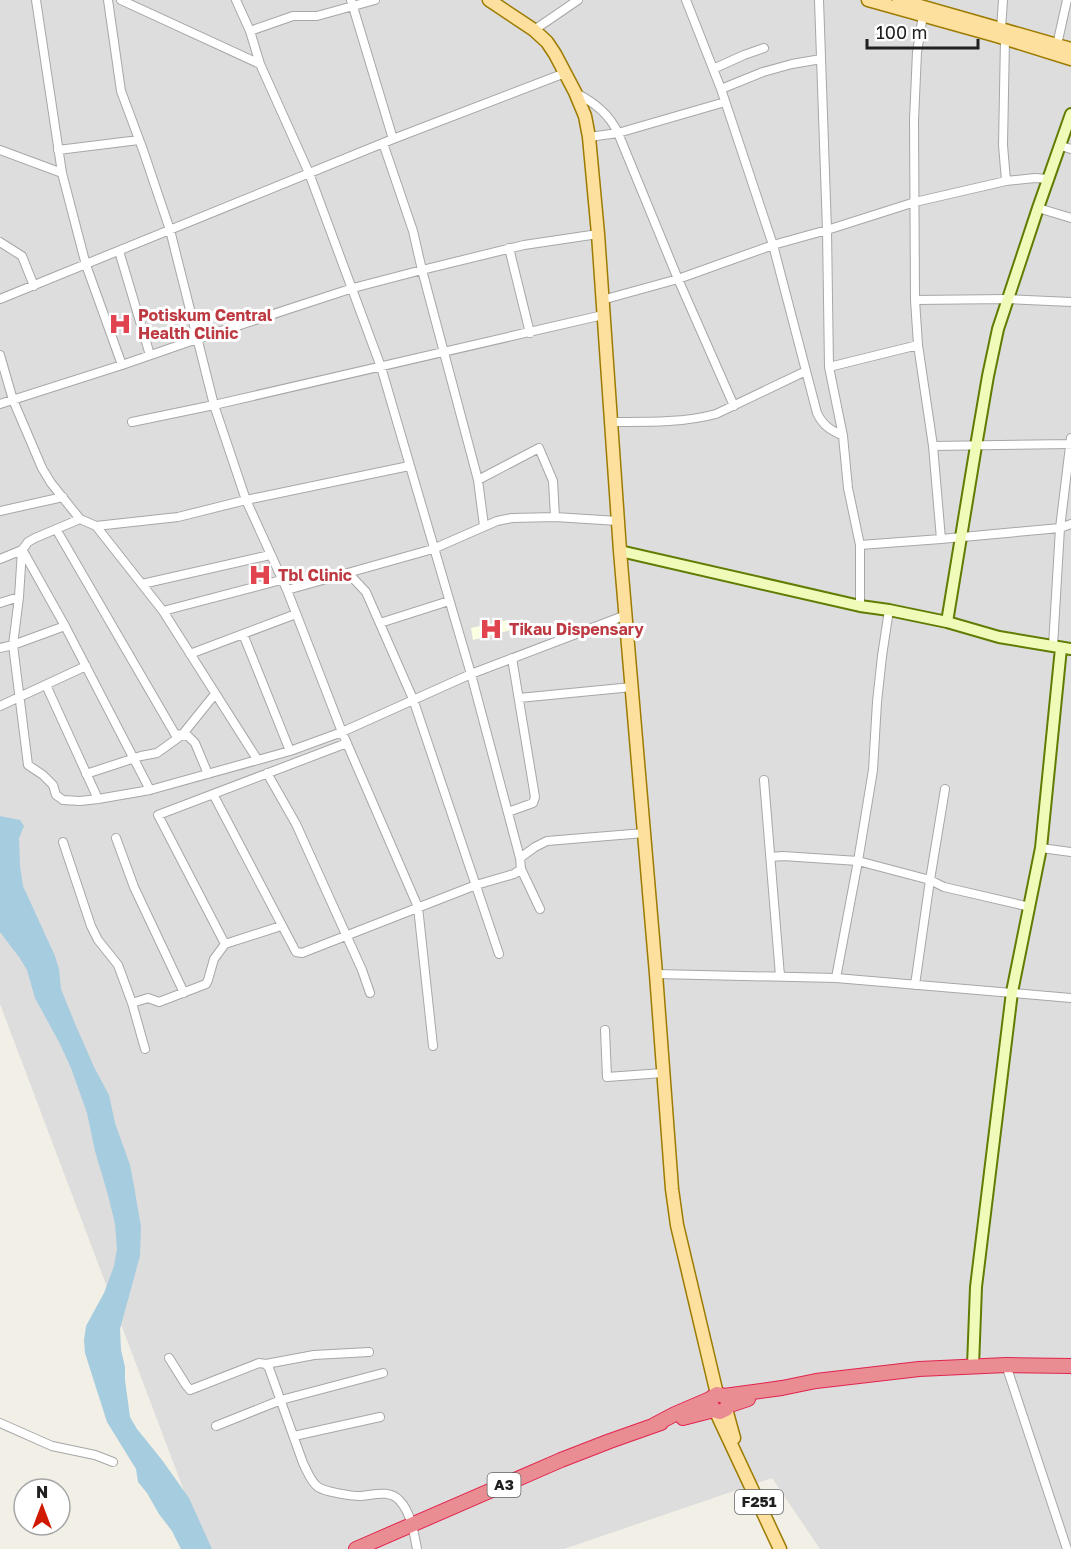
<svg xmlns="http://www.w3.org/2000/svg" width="1071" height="1549" font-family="'Golos Text',sans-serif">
  <rect width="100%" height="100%" fill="#f1efe6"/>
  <!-- residential -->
  <path fill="#dedddd" d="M0,0H1071V1549H820L772,1478L564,1549H206L0,1004Z"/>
  <!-- education -->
  <path fill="#fbffe1" d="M508,620L511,630L473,640L471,628Z"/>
  <!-- water -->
  <path fill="#a6ccdf" d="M0,816L20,820L24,826L19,838L20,866L23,886L55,956L59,969L61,989L76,1026L94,1067L109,1095L115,1123L130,1165L134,1186L141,1227L140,1256L120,1329L121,1350L125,1367V1380L130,1417L137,1429L162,1460L189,1498L212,1549H181L172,1531L159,1514L147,1493L138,1482L136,1469L107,1422L85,1353L84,1340L86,1326L104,1293L114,1266L117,1249L115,1224L108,1195L95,1151L87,1113L71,1068L59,1042L35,998L27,970L19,957L0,932Z"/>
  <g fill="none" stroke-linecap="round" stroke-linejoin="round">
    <!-- street casing -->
    <g stroke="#a7a7a7" stroke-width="10">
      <path id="street" d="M36,0L62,173L86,265L122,365
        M108,0L121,91L143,150L170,230L214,405L603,315
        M121,0L260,64
        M236,0L250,31L260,64L309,173L381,367L471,674L520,858L521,869L540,909
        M351,0L393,139
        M686,0L721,89L773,245L817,413C823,426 831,430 843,436
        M819,0L827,230L829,367L843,436L848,488L860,545V606
        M923,15L917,52L914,120L915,300L918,345L933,446L941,539
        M1001,29L1003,0
        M534,30L578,0
        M250,31L293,16H317L375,0
        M1005,39L1003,145L1006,181
        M1057,45L1067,0
        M713,69L744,55L764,48
        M721,89L763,72L792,64L821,59
        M576,93C595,103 609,114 618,133L678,279L734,406
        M589,137L618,133L725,102
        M383,143L413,231L422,270L478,480L484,526
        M1061,146L1071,149
        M0,150L62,173
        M58,150L139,140
        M1038,208L1071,218
        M0,242L22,256L34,286
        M509,248L530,333
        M119,251L150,355
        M0,299L393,139L565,73
        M602,300L678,279L773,245L827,230L915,202L1006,181L1035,178L1049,179
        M915,300L1008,299L1071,302
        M0,355L13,400L42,468L51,483L80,519L96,526L163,611L257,759
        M829,367L918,345
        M0,404L122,365L197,339L353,288L422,270L524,245L598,234
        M132,422L214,405L246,500L287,590L342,732L418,907L433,1046
        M611,422C646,422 682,423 716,414L806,371
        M933,446L1071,444
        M478,480L539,448L553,481L555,517
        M0,511L63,497
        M96,526L178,517L246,500L409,466
        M56,529L175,734L188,736L195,743L208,774
        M860,545L941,539L1060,528L1071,524
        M22,550L19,597L13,645L28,765L43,775L53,785L56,795L63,800L80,801L98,799L150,790L290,751L342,732L471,674L626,615
        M23,551L65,626L150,790
        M0,559L22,550L28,542L35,538L80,519
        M349,574L366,592L413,699L499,954
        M142,584L270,555
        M287,590L433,549L497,521L512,518L555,517L618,521
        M0,603L19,597
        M163,611L281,580
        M380,623L449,601
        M243,634L290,751
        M1053,646L1060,528L1071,438
        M0,648L13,645L65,626
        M190,654L296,614
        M46,685L98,799
        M519,698L632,687
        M0,706L86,666
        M267,773L296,824L362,970L370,993
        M86,774L141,756L157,753L182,735L215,694
        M764,780L780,976
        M213,794L296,952L302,953L476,885L514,874L521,869
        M508,812L533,803L535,797L512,658
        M116,838L134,887L184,993
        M63,842L91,926L98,940L118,965L132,1003L145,1049
        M1041,848L1071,852
        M771,857L783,856L858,861L930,880L944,887L1030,907
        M520,858L535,847L547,841L644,833
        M225,944L158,815L347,743
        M656,974L836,978L1071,998
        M836,978L858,861L873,770L877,702L882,656L889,610
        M915,985L930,880L945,789
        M132,1003L148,998L159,1002L206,984L208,980L214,959L225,944L281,926
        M605,1030L607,1077L663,1073
        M169,1358L186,1385L190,1390L259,1363L266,1364L269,1368L303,1463C307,1471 311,1482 318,1487C326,1492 351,1496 360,1496C373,1495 390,1489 400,1501C411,1513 414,1533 417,1549
        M266,1364L314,1355L369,1352
        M1006,1365L1067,1549
        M0,1423L52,1446L95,1455L113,1462
        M216,1426L281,1400L383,1373
        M294,1436L380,1417"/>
    </g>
    <!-- secondary casing -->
    <g stroke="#617c02" stroke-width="14">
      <path id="secondary" d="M620,551L860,606L889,610L947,622L999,637L1071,649
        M947,622L976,446L988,376L998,329L1038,208L1071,114
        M973,1366L976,1287L1012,992L1041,848L1061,648"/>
    </g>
    <!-- primary casing -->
    <g stroke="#9c7b00" stroke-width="15">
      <path id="primary" d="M489,0L534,30L547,42L555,54L575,92L585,116L589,137L598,234L620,551L656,974L672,1189L677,1225L717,1394
        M868,0L997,36L1071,59
        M899,0L1071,49
        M726,1409L734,1438
        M716,1412L780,1549"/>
    </g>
    <!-- highway casing -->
    <g stroke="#e0234d" stroke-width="16">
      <path id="highway" d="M710,1403L714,1410L720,1412L726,1409L727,1406L748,1399
        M683,1418L714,1410
        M654,1425L675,1414L710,1399L717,1394L724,1396L782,1388L816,1381L919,1369L1006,1365L1071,1366
        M356,1549L561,1460L610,1441L661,1423"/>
    </g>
    <!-- street -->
    <use href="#street" stroke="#fff" stroke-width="8"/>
    <!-- secondary -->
    <use href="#secondary" stroke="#f0fbba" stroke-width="10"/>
    <!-- primary -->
    <use href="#primary" stroke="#fee09e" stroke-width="12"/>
    <!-- highway -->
    <use href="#highway" stroke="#e98d93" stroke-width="14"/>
  </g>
  <!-- icons -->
  <defs>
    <g id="hospital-bare" transform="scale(1.8)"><path d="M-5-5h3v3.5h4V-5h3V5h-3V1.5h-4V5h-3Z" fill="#e0444e" stroke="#fff" stroke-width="2.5" paint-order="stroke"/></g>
  </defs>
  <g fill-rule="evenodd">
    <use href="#hospital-bare" x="120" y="324"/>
    <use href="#hospital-bare" x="260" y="575"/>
    <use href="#hospital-bare" x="491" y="629"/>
  </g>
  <g text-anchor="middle" stroke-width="6" stroke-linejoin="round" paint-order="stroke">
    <!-- shield labels -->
    <g fill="#fff" stroke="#636363" stroke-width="1.5">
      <rect x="487.5" y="1473" width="33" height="24" rx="4.5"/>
      <rect x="735" y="1490" width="48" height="24" rx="4.5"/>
    </g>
    <g font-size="15" font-weight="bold" fill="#202020">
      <text x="504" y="1490">A3</text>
      <text x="759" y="1507">F251</text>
    </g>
    <!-- health labels -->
    <g font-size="16" font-weight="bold" fill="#be3a42" stroke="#fff" text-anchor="start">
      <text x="138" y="321">Potiskum Central<tspan x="138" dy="18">Health Clinic</tspan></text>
      <text x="278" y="581">Tbl Clinic</text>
      <text x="509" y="635">Tikau Dispensary</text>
    </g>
  </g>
  <!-- north arrow -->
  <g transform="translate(42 1507)"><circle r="28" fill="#ffffff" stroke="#a6a6a6" stroke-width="1.5"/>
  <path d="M0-4.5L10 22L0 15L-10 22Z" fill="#d01900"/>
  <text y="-9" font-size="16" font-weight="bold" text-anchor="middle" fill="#202020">N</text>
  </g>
  <!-- scale -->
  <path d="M867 39v9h111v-9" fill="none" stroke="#202020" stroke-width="3"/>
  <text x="876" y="39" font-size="18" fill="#202020" stroke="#ffffff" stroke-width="4.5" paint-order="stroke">100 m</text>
</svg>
